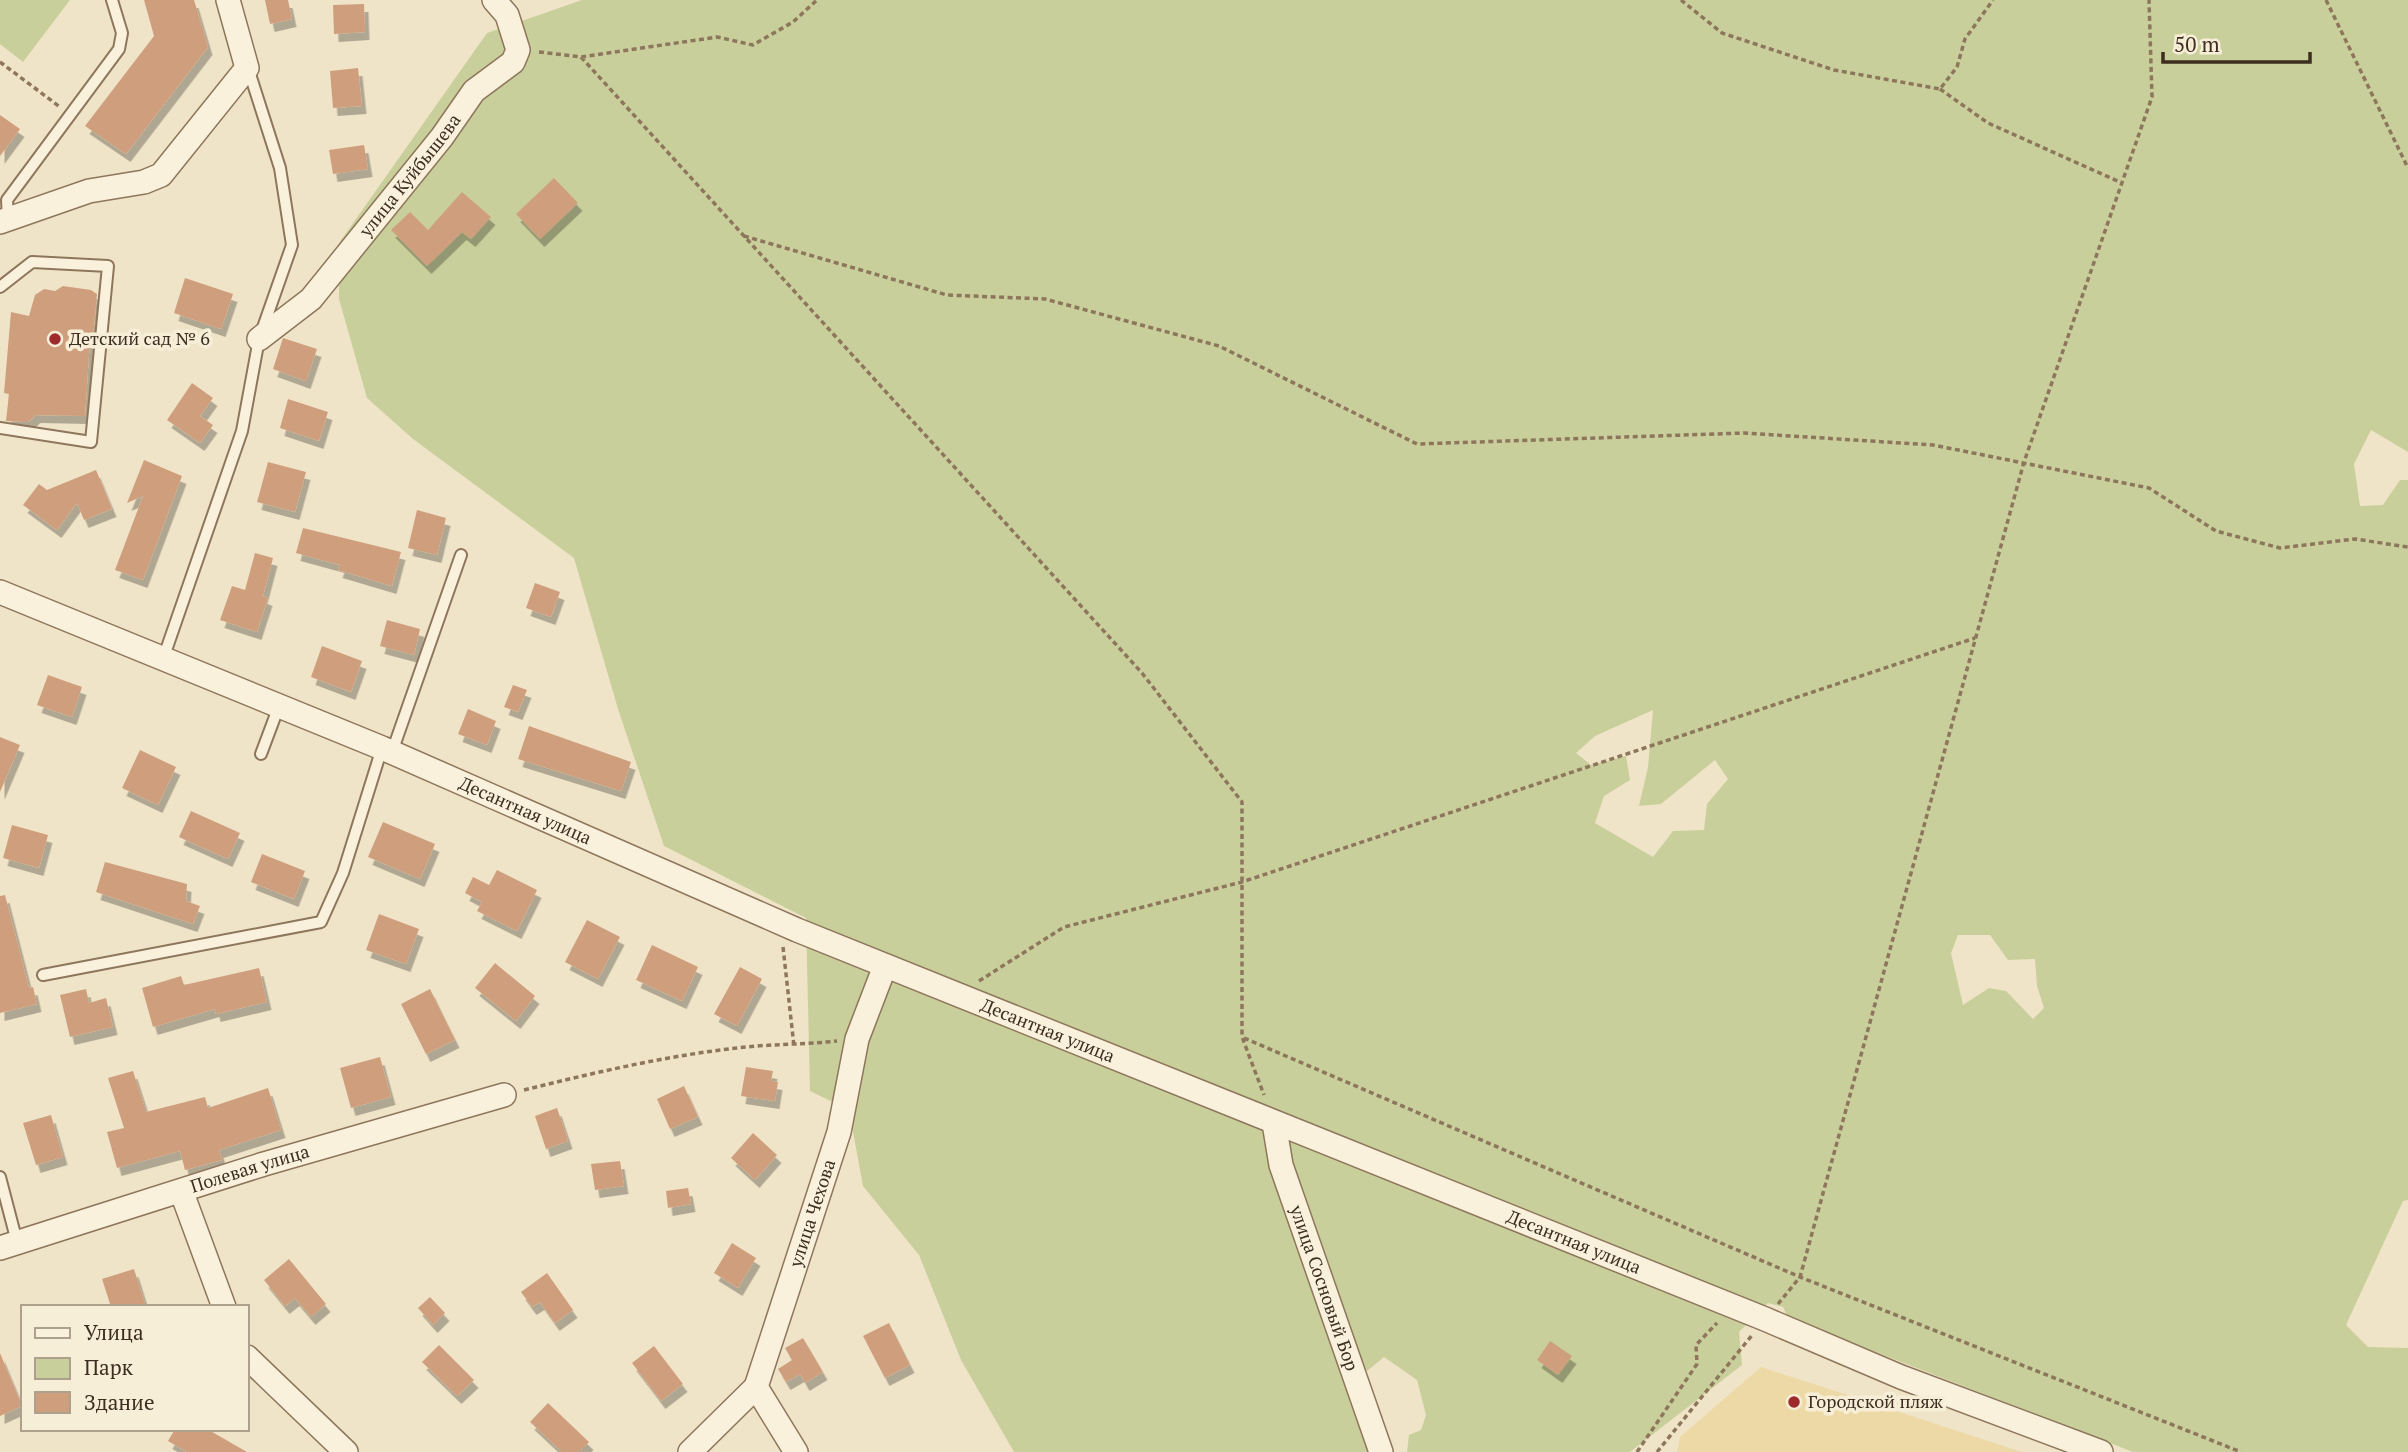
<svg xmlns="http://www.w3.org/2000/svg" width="2408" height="1452" font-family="'PT Serif',serif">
  <defs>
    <filter id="shadow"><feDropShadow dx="4.5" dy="8" stdDeviation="0" flood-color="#0004"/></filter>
  </defs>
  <rect width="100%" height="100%" fill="#f0e4c8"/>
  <!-- green -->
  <path fill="#c9cf9b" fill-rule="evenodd" d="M0,0H70L23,62L0,44Z
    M582,0H2408V452L2371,430L2354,464L2360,506L2383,505L2400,480H2408V1200L2403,1201L2346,1325L2368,1347L2408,1348V1452H2133L1788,1318L1783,1307L1768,1303L1739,1332L1742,1365L1630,1452H1407L1409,1435L1421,1430L1426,1415L1417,1380L1384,1357L1367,1371L1362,1363L1383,1452H1014L961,1360L919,1255L863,1186L849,1110L810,1091L806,918L664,846L618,709L574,558L413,439L367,398L339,299V243L487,33ZM1653,710L1648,767L1639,806L1661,804L1715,760L1728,779L1707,804L1704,830L1673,831L1653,857L1595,823L1604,796L1630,780L1626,756L1591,765L1576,753L1595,736ZM1958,935H1990L2008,960L2035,959L2037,986L2044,1008L2033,1019L2006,991L1989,988L1963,1005L1951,953Z"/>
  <!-- sand -->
  <path fill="#ecd9a5" d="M1761,1367L2022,1452H1677L1680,1437Z"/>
  <!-- building -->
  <path fill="#cf9f7d" filter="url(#shadow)" d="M144,0H194L208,47L126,154L85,126L154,36Z
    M265,0H288L292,19L270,24Z
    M364,4L365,32L334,34L333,5Z
    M358,68L362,106L333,108L330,71Z
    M0,115L20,129L0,156Z
    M364,145L368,169L333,174L329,150Z
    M554,178L578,203L540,239L516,214Z
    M462,192L491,217L471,239L462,232L427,266L391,230L410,212L428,230Z
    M185,278L233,294L221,329L174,313Z
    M63,286L91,290L97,294L93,337L90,338L85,416L36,415L28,422L6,421L9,394L4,393L11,312L29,316L35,295L44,289L55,291Z
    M283,338L317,349L306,381L273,369Z
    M192,383L213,398L200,416L213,425L200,443L167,420Z
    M288,399L328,412L319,441L280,428Z
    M144,460L182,476L143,580L115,570L143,496L127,503Z
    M268,462L306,472L295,512L257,502Z
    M96,470L112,509L84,520L77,503L57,530L23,505L39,484L47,490Z
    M417,510L446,518L437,555L408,548Z
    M303,528L401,552L392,586L338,570L340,565L296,553Z
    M255,553L273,558L263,596L268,598L257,632L220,620L232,586L245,590Z
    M535,583L560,592L551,617L526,608Z
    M387,620L420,629L414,655L380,646Z
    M322,646L362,661L351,692L311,677Z
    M48,675L82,687L72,717L37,705Z
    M513,685L527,690L518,712L504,707Z
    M468,709L496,721L487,745L458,734Z
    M529,726L631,762L621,791L518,759Z
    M0,737L20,745L0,792Z
    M140,750L176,767L158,805L122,788Z
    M191,811L240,833L228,859L179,837Z
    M383,822L435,844L420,879L368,857Z
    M12,825L48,835L39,868L3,858Z
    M262,854L305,871L294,899L251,882Z
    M105,862L187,884L186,901L200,906L193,924L96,892Z
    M497,870L537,890L517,931L477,911L482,902L465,893L473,877L489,885Z
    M5,895L29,988L33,987L37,1004L0,1013V896Z
    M379,914L419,929L406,964L366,950Z
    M587,920L620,937L598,979L565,962Z
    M652,945L698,967L682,1001L636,980Z
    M495,963L535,996L516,1021L475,988Z
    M740,967L762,979L737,1026L714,1014Z
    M259,968L267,1002L216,1014L215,1009L153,1027L142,988L181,976L184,985Z
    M86,989L89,1003L106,998L113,1027L70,1037L60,995Z
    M430,989L455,1040L426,1054L401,1004Z
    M380,1057L391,1097L351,1108L340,1068Z
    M746,1067L773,1071L771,1081L778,1082L775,1101L741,1096Z
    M133,1071L146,1112L205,1097L208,1108L268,1088L281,1130L219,1150L222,1160L185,1170L180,1151L117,1168L107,1132L124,1128L108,1078Z
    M684,1086L698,1117L670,1129L657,1099Z
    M557,1108L568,1141L546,1149L535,1116Z
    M51,1115L63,1157L36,1165L23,1123Z
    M753,1133L777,1155L755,1180L731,1158Z
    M620,1161L624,1186L595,1190L591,1164Z
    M688,1188L691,1204L668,1208L666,1191Z
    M732,1243L756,1258L738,1288L714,1273Z
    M289,1259L326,1304L311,1317L295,1298L285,1306L264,1280Z
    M134,1269L146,1307H111L102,1279Z
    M547,1273L573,1310L555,1323L540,1302L532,1307L521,1292Z
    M430,1297L445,1313L433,1325L418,1308Z
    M889,1323L910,1365L885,1378L863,1336Z
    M803,1338L823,1372L805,1383L800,1374L786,1382L778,1369L792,1360L785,1348Z
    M1550,1341L1572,1356L1558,1375L1537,1360Z
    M439,1345L474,1380L457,1396L422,1362Z
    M654,1346L683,1384L661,1401L632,1363Z
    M0,1353L22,1406L0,1416Z
    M548,1403L589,1442L579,1452H562L530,1422Z
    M175,1429H207L247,1452H187L168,1441Z"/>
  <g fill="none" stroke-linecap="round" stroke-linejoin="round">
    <!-- lane casing -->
    <g stroke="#8d765c" stroke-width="14">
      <path id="lane" d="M8,220L7,200L119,49L122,33L112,0
        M0,287L32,262L108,266L91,442L0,428
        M163,659L242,431L259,339L292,245L280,168L248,68
        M392,752L461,555
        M261,754L279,706
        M43,975L321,922L343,873L382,748
        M0,1177L17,1242"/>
    </g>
    <!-- street casing -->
    <g stroke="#8d765c" stroke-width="26">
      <g id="street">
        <path d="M0,222L89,191L144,182L161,175L247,68L228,0"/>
        <path id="s1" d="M259,339L311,299L442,137L474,91L513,62L518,50L507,15L494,0"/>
        <path id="s2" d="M0,592L382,748L797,930L1765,1319L1901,1377L2101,1452"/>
        <path id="s3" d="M1274,1123L1281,1165L1381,1452"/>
        <path d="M182,1193L224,1307"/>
        <path id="s4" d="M0,1248L264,1164L504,1095"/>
        <path d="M247,1357L346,1452"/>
        <path d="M690,1452L756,1387"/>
        <path id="s5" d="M796,1452L756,1387L839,1132L857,1039L885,966"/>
      </g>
    </g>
    <!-- path -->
    <path stroke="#8d765c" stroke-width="3.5" stroke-dasharray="5 3.5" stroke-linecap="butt" d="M1681,0L1722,33L1834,70L1940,89L1957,67L1965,39L1993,0
      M2326,0L2408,168
      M539,52L581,57L717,37L753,45L793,22L817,0
      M581,57L1142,673L1242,802V1037L1264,1095
      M0,62L60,107
      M1940,89L1988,123L2122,183
      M744,236L947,295L1045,299L1219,346L1417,444L1744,433L1933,445L2149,488L2216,531L2280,548L2355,539L2408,547
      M783,947L794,1046
      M979,981L1064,927L1242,882L1975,638
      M1244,1038L1800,1277L2241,1452
      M524,1090C601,1071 678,1053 757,1046C784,1044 810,1044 837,1041
      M1778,1304L1800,1277L2024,462L2152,97L2149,0
      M1637,1452L1697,1364L1696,1345L1717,1323
      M1657,1452L1753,1334"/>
    <!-- lane -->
    <use href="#lane" stroke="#faf1dc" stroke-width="10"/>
    <!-- street -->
    <use href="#street" stroke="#faf1dc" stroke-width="23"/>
  </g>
  <!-- markers -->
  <g fill="#9e2a2b" stroke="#f7eed8" stroke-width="2.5">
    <circle cx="55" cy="339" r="7"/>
    <circle cx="1794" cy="1402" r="7"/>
  </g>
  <g text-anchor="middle" stroke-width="7" stroke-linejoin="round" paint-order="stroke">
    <!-- street labels -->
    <g font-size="18" fill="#3d2e20" stroke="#f7eed8">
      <text dy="6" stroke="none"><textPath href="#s1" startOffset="224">улица Куйбышева</textPath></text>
      <text dy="6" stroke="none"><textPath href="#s2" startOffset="569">Десантная улица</textPath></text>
      <text dy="6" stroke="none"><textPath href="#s2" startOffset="1136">Десантная улица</textPath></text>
      <text dy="6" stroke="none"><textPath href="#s4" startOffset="262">Полевая улица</textPath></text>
      <text dy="6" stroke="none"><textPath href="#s5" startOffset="259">улица Чехова</textPath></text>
      <text dy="6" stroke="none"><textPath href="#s2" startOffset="1703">Десантная улица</textPath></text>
      <text dy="6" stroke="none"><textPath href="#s3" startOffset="173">улица Сосновый Бор</textPath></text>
    </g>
    <!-- poi labels -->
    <g font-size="18" fill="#3d2e20" stroke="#f7eed8" text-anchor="start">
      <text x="69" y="345">Детский сад № 6</text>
      <text x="1808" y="1408">Городской пляж</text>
    </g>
  </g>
  <!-- legend -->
  <rect x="21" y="1305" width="228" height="126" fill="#f7eed8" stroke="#ada18e" stroke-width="2"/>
  <rect x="35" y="1328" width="35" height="10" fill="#faf1dc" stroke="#ada18e" stroke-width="2"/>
  <text x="84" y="1340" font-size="21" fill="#3d2e20">Улица</text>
  <rect x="35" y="1358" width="35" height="21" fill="#c9cf9b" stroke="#ada18e" stroke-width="2"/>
  <text x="84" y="1375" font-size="21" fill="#3d2e20">Парк</text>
  <rect x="35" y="1392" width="35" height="21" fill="#cf9f7d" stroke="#ada18e" stroke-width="2"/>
  <text x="84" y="1410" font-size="21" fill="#3d2e20">Здание</text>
  <!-- scale -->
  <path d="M2163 52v10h147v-10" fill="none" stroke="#3d2e20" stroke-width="3.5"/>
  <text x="2174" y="52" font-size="21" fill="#3d2e20" stroke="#f7eed8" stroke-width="5" paint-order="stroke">50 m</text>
</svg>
